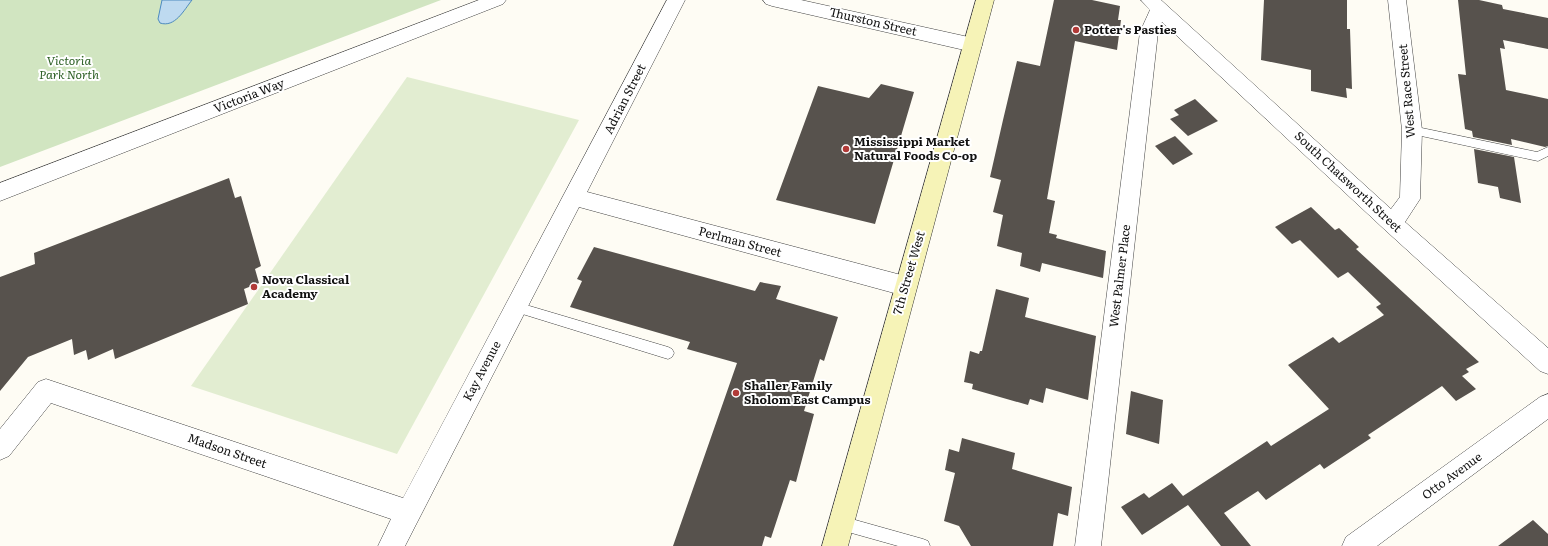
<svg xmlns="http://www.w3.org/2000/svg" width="1548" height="546" font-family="Literata,serif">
  <rect width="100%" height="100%" fill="#fefcf4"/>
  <!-- green -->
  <path fill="#d1e5c1" d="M0,0H441L0,167Z"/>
  <!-- pitch -->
  <path fill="#e2edd1" d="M407,77L579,120L397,454L191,386Z"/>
  <!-- water -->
  <path fill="#bedaf0" stroke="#4d8abe" d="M162,0H192C184,10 175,28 160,23L158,19Z"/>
  <!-- building -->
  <path fill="#57524d" d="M1054,0H1092L1120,6L1118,20H1121L1117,50L1075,41L1047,199L1055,201L1049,233L1057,235L1056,238L1106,251L1103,278L1042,263L1040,272L1020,266L1022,253L997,246L1003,215L993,212L1001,180L990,177L1003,120L1017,61L1040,66Z
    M1264,0H1347V29H1350L1352,89L1346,88L1347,98L1311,91V70L1261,60Z
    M1458,0H1479L1502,5L1503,9L1548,18V49L1503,40L1505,49L1500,48L1506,90L1548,99V146L1545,147L1511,139L1512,145L1473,137L1472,131L1465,129L1458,74L1466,75Z
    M881,84L914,92L875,224L776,200L818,86L869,98Z
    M1195,99L1218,121L1188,136L1170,119L1179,115L1174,110Z
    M1175,136L1193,154L1173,165L1155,146Z
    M1474,149L1514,157L1521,203L1500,198L1498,187L1478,183Z
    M229,178L235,198L241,196L261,266L255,269L259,283L244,289L248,304L115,359L113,349L88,360L86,350L74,355L72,339L28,357L0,391V277L35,264L34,253Z
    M1311,207L1335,230L1339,228L1359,247L1356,249L1479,362L1466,369L1469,372L1462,376L1476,389L1456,401L1442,386L1368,435L1371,438L1324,469L1320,464L1266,500L1258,491L1224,513L1251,546H1221L1188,505L1142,535L1121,507L1144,493L1149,498L1172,483L1183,496L1267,441L1271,446L1329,409L1288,365L1333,337L1339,343L1384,315L1376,307L1381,304L1348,272L1338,278L1300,240L1292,244L1275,227Z
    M594,247L755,291L760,282L781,286L776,299L838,317L824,361L820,359L804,411L814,414L796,482L790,480L771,538L765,536L762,546H673L737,363L687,349L690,342L570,307L582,281L577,279Z
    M996,289L1029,298L1025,317L1096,336L1088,400L1046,388L1043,403L1030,399L1028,405L972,389L973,384L964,382L970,351L979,354L980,351H982Z
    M1131,391L1163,400L1159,444L1126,434Z
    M962,438L1015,453L1012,469L1072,487L1068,516L1058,513L1053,546H971L959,526L944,521L955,473L945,470L949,449L959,452Z
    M1533,520L1548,534V546H1498Z"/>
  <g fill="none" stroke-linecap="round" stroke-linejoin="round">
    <!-- service casing -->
    <g stroke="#434343" stroke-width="1">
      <path id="service" d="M1412,126L1537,152L1548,147V156L1538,161L1412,134L1407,130Z
        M516,302L668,347L672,349L674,353L672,357L668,359L516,312L512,311L510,307L512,303Z
        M841,516L923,539L928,541L930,546H898L841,530L836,528L834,523L836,518Z"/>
    </g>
    <!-- minor casing -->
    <g stroke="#434343" stroke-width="1">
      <path id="minor" d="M479,0H506L503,4L0,201V183Z
        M667,0H685L587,192L905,276L913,279L916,286L913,293L905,296L579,207L405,546H378L391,519L51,403L9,456L0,460V429L38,382L46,379L403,498Z
        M763,0H801L973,38L980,40L982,45L980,50L973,52L772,6L766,4Z
        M1141,0H1161L1391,209L1400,197L1402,130L1388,0H1406L1422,130L1420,199L1405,222L1548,348V374L1540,371L1384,229L1162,22L1158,32L1101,546H1075L1140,32L1150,10Z
        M1548,394V419L1377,546H1342L1346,537L1540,397Z"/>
    </g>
    <!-- secondary casing -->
    <g stroke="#323232" stroke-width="1">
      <path id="secondary" d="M976,0H994L848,546H822Z"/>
    </g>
    <!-- service -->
    <use href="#service" fill="#fff" fill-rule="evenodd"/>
    <!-- minor -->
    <use href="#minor" fill="#fff" fill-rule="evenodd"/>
    <!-- secondary -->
    <use href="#secondary" fill="#f6f3b7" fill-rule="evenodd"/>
  </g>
  <!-- markers -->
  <g fill="#b13a37" stroke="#fff" stroke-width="1.5">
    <circle cx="1076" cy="30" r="4"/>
    <circle cx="846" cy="149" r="4"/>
    <circle cx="254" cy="287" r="4"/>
    <circle cx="736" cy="393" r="4"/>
  </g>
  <g text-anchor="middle" stroke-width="4" stroke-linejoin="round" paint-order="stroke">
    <!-- street labels -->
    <g font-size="12" fill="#101010" stroke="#fff">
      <text transform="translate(873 22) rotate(13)" y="4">Thurston Street</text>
      <text transform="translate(1407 91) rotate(-95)" y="4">West Race Street</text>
      <text transform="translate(249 96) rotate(-21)" y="4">Victoria Way</text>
      <text transform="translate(625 99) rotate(-63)" y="4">Adrian Street</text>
      <text transform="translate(1348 182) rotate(43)" y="4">South Chatsworth Street</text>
      <text transform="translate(740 242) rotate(15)" y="4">Perlman Street</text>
      <text transform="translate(909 273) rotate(-74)" y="4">7th Street West</text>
      <text transform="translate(1120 276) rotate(-83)" y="4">West Palmer Place</text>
      <text transform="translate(482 371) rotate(-62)" y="4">Kay Avenue</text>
      <text transform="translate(227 451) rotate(19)" y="4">Madson Street</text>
      <text transform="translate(1452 476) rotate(-36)" y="4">Otto Avenue</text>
    </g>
    <!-- poi labels -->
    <g font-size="12" font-weight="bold" fill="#101010" stroke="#fff" text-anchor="start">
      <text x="1084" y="34">Potter's Pasties</text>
      <text x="854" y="146">Mississippi Market<tspan x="854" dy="14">Natural Foods Co-op</tspan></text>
      <text x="262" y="284">Nova Classical<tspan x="262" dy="14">Academy</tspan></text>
      <text x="744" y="390">Shaller Family<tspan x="744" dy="14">Sholom East Campus</tspan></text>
    </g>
    <!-- park labels -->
    <g font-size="12" font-style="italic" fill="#2f6127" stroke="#fff">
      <text x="69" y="65">Victoria<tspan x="69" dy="14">Park North</tspan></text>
    </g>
  </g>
</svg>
